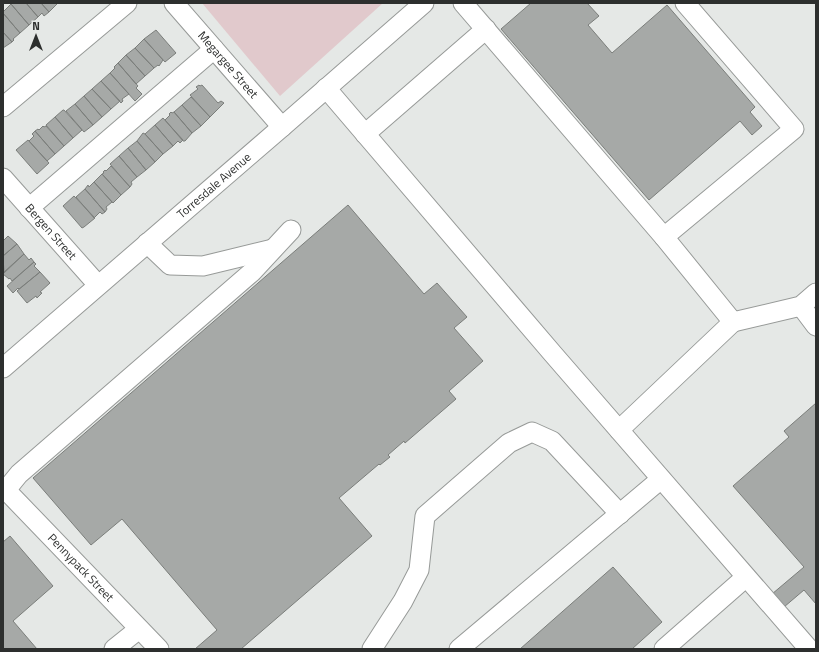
<svg xmlns="http://www.w3.org/2000/svg" width="819" height="652" font-family="'Titillium Web',sans-serif">
  <rect width="100%" height="100%" fill="#e5e8e6"/>
  <!-- green -->
  <path fill="#e1c9cc" d="M202,3H383L280,96Z"/>
  <!-- building -->
  <path fill="#a6a9a7" stroke="#7b7e7b" d="M13,3H26L38,17L29,25L11,4Z
    M26,3H41L49,12L44,16L42,13L38,17Z
    M41,3H56L57,4L49,12Z
    M531,3H587L599,16L588,25L612,53L667,5L755,107L750,112L762,126L752,135L740,121L649,200L501,29Z
    M11,4L29,25L20,33L3,13V12Z
    M3,13L20,33L13,39L14,40L12,42L3,32Z
    M156,30L176,53L165,62L144,39Z
    M3,32L12,42L3,48Z
    M144,39L163,60L159,66L158,65L154,68L135,48Z
    M135,48L154,68L145,76L126,55Z
    M126,55L145,76L136,84L118,63Z
    M118,63L138,86L136,88L142,94L135,101L110,73L115,68L114,67Z
    M110,73L129,94L122,99L123,101L121,103L101,81Z
    M101,81L120,101L111,109L92,89Z
    M199,85L200,86L202,85L218,103L221,101L224,103L210,117L190,95L198,89L196,87Z
    M92,89L111,109L102,117L84,96Z
    M84,96L102,117L93,125L75,104Z
    M191,97L210,117L201,126L182,105Z
    M75,104L93,125L84,132L66,111Z
    M182,105L201,126L192,133L174,112Z
    M63,110H64L82,130L73,138L55,117Z
    M171,112L172,113L174,112L192,133L185,141H183L165,120L170,115L169,114Z
    M55,117L73,138L64,146L46,125Z
    M163,118L183,140L180,143L178,141L173,146L155,125Z
    M155,125L173,146L163,154L145,134Z
    M43,126L44,127L46,126L64,146L55,154L35,131L38,129L39,130Z
    M35,131L55,154L47,161L29,141L34,136L32,134Z
    M143,133L145,134L163,154L155,162L137,141Z
    M28,140L49,163L37,174L16,150Z
    M137,141L155,162L146,170L128,148Z
    M128,148L146,170L137,177L119,156Z
    M119,156L137,177L131,182L132,184L130,187L110,164Z
    M111,166L130,187L121,195L102,174L104,173L103,172L105,170L106,171Z
    M102,174L121,195L113,203L94,182Z
    M94,182L112,202L106,207L107,209L105,212L85,189L88,185L89,187Z
    M85,189L105,212L102,214L100,212L94,218L76,197Z
    M74,196L95,218L84,227L82,228L63,206Z
    M348,205L424,294L437,283L467,317L454,328L483,361L449,391L456,399L405,443L404,441L388,455L390,457L380,465L379,464L339,498L372,536L241,649H195L217,630L122,519L91,545L33,478Z
    M8,236L17,244L3,256V241Z
    M17,244L24,254L4,273L3,256Z
    M24,254L29,260L31,258L34,262L12,281L10,278L9,279L3,274L4,272Z
    M34,262L36,264L34,266L40,272L19,289L18,288L13,293L7,286Z
    M40,272L50,283L40,292L42,293L37,298L36,296L27,303L17,291Z
    M816,403V604L804,590L784,607L772,594L804,567L733,486L789,437L784,431Z
    M10,536L53,586L13,621L37,649H3V542Z
    M613,567L662,622L632,649H520Z"/>
  <g fill="none" stroke-linecap="round" stroke-linejoin="round">
    <!-- minor casing -->
    <g stroke="#979a98" stroke-width="21">
      <g id="minor">
        <path id="s1" d="M174,3L282,127"/>
        <path d="M463,3L664,237L733,322L619,430"/>
        <path d="M326,88L553,354L809,649"/>
        <path d="M3,107L127,3"/>
        <path d="M365,134L486,29"/>
        <path id="s2" d="M3,178L98,285"/>
        <path d="M29,208L214,49"/>
        <path d="M664,237L794,129L685,3"/>
        <path d="M147,243L170,265L203,266L273,249"/>
        <path d="M801,306L816,326"/>
        <path d="M733,322L801,306L816,293"/>
        <path id="s3" d="M3,368L282,127L424,3"/>
        <path id="s4" d="M3,487L159,649"/>
        <path d="M6,490L19,474L252,272L291,230"/>
        <path d="M114,649L139,629"/>
        <path d="M372,649L403,601L419,570L425,516L509,443L532,432L552,441L620,514"/>
        <path d="M459,649L661,479"/>
        <path d="M664,649L746,577"/>
      </g>
    </g>
    <!-- minor -->
    <use href="#minor" stroke="#fff" stroke-width="19"/>
  </g>
  <g text-anchor="middle" stroke-width="4" stroke-linejoin="round" paint-order="stroke">
    <!-- street labels -->
    <g font-size="12" fill="#2d2f2e" stroke="#e5e8e6">
      <text dy="4" stroke="none"><textPath href="#s1" startOffset="82">Megargee Street</textPath></text>
      <text dy="4" stroke="none"><textPath href="#s3" startOffset="279">Torresdale Avenue</textPath></text>
      <text dy="4" stroke="none"><textPath href="#s2" startOffset="72">Bergen Street</textPath></text>
      <text dy="4" stroke="none"><textPath href="#s4" startOffset="112">Pennypack Street</textPath></text>
    </g>
  </g>
  <!-- border -->
  <rect width="819" height="652" fill="none" stroke="#2d2f2e" stroke-width="8"/>
  <!-- north arrow -->
  <g transform="translate(36 36)" stroke="#e5e8e6" stroke-width="3" paint-order="stroke">
  <path d="M0-3L7 15L0 10L-7 15Z" fill="#2d2f2e"/>
  <text y="-6" font-size="11" font-weight="bold" text-anchor="middle" fill="#2d2f2e">N</text>
  </g>
</svg>
